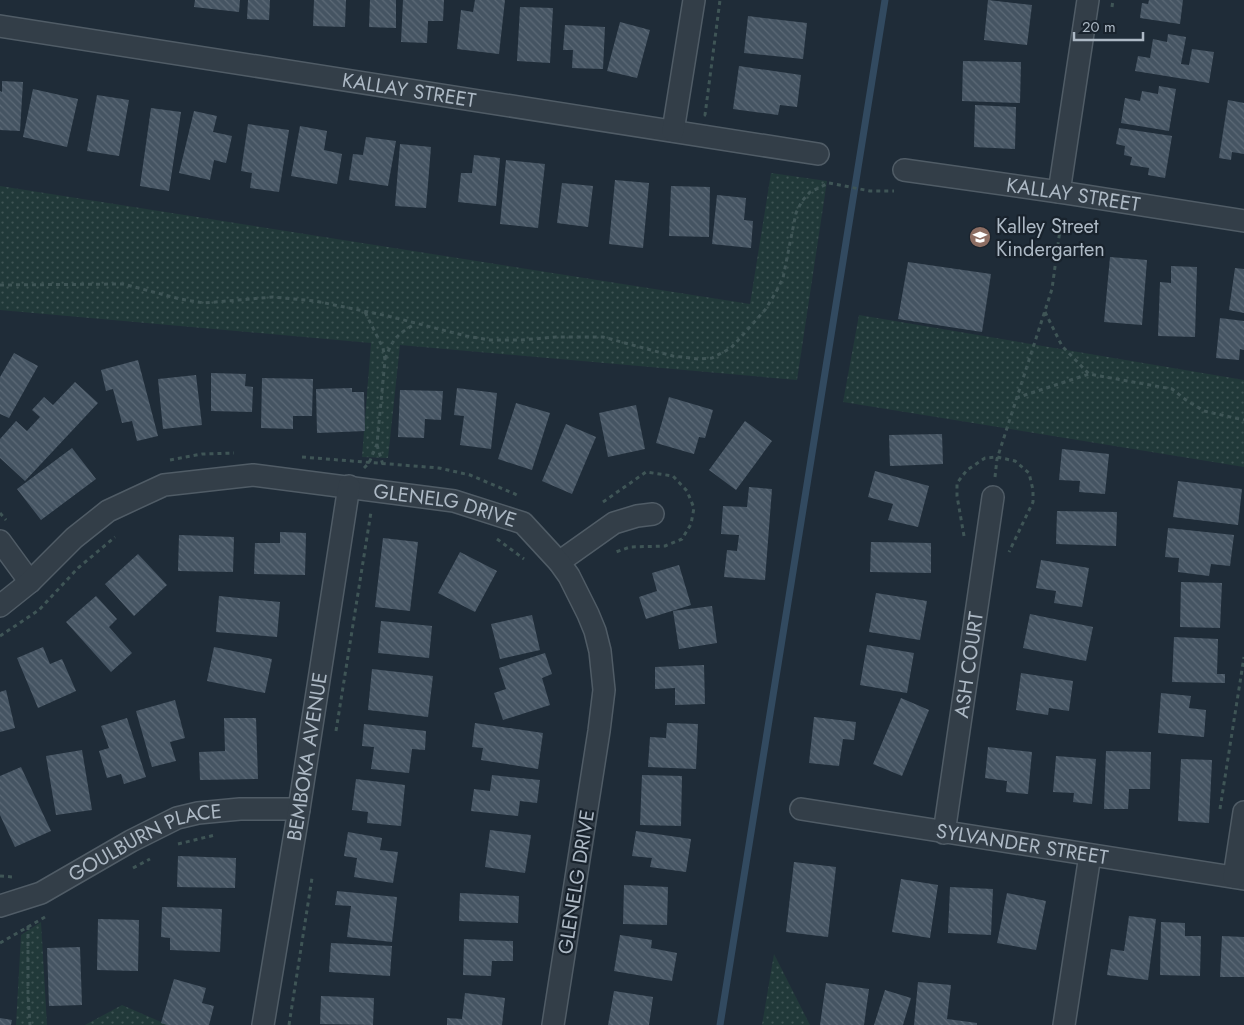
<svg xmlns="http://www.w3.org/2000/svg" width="1244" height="1025" font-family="Jost,sans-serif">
  <defs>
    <pattern id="park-dots" width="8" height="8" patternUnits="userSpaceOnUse" patternTransform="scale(1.25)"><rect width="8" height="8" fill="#213939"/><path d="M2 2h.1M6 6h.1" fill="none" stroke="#3f5454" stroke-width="1.8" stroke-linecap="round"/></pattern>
    <pattern id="building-back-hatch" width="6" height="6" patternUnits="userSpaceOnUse" patternTransform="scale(1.25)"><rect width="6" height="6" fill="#455462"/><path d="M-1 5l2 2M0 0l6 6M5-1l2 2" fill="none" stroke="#5d6a77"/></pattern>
  </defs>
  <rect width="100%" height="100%" fill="#1f2c38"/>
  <!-- park -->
  <path fill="url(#park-dots)" d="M771,173L827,181L797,380L400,345L388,458L362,457L371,343L0,310V186L750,304Z
    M859,315L1244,380V467L843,402Z
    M41,922L47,1025H16L21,935Z
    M774,954L810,1025H762Z
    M122,1005L168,1025H85Z"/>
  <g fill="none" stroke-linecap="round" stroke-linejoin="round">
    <!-- stream -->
    <path stroke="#324a60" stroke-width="7" d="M720,1025L885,0"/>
  </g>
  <!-- building -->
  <path fill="url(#building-back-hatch)" d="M195,0H240L239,12L194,7Z
    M248,0H270L269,20L247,19Z
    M314,0H346L345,27L313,26Z
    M370,0H396V28L369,27Z
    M403,0H444L443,21H428L427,43L401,42Z
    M475,0H505L499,54L457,49L461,10L473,12Z
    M988,0L1032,5L1027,45L984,40Z
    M1149,0H1183L1180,24L1140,18L1142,3L1148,4Z
    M520,7L553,8L550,63L517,61Z
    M748,16L807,23L803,59L744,53Z
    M620,22L650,30L637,78L607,71Z
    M565,25L605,27L603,69L572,68L573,50H563Z
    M1168,34L1186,37L1181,64L1189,65L1192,49L1214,52L1209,83L1135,71L1138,56L1150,58L1153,39L1167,42Z
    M963,61L1021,62L1020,103L962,101Z
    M739,66L801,75L797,107L780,105L778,115L733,109Z
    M2,81L23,82L20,131L0,130V91L2,92Z
    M1159,86L1176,89L1169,131L1121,123L1125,98L1140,101L1142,91L1158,94Z
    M33,89L78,99L67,147L23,137Z
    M97,95L129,100L119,156L87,151Z
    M1228,100L1244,103V154L1232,152L1231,160L1219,158Z
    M975,105L1016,107L1015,149L974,147Z
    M151,108L181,112L169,191L140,186Z
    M194,111L217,116L213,132L232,136L226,163L214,160L210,180L179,173Z
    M248,124L289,130L279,192L250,188L252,173L241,171Z
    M300,126L327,131L324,150L342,154L337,184L291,176Z
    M1119,128L1172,136L1165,178L1148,175L1149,168L1130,165L1132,157L1124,155L1125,146L1116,144Z
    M366,137L396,141L388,186L349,180L353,154L363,155Z
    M400,144L431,147L426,208L395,206Z
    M474,155L500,158L496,206L458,202L461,173H472Z
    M506,160L545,164L538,228L500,224Z
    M615,180L649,183L643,248L609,244Z
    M562,183L593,186L588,227L557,223Z
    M671,186L710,187L709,237L669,236Z
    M717,195L746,198L744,220L753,221L751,248L712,244Z
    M1110,257L1147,260L1142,325L1104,322Z
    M908,262L991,274L982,332L898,319Z
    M1171,266L1197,267L1195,337L1158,336L1160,282L1171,283Z
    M1235,268L1244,269V313L1229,310Z
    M1220,318L1244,321V350L1240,349L1239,360L1216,358Z
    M14,353L38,366L9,418L0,414V377Z
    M138,360L158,436L137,441L132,421L122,423L113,389L106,391L101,370Z
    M211,373L246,374L245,386L253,387L252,412L211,411Z
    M196,375L202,425L163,429L158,379Z
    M262,378L313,379L312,416H293V429L261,428Z
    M75,382L98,403L25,481L0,458V439L16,421L27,431L40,417L32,410L44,397L53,405Z
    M352,388V392H364L365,431L317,433L316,389Z
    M457,388L497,393L491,449L460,445L464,416L454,415Z
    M400,390L443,391L441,420L425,419L424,438L398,437Z
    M669,397L713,410L705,438L699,437L694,454L656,443Z
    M516,403L550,413L532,470L498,459Z
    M636,405L645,449L608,457L599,413Z
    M745,421L772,441L736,490L709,470Z
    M566,424L596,437L572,494L542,481Z
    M942,434L943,464L890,466L889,435Z
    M72,448L96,479L41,520L17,489Z
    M1062,449L1109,454L1105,494L1079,492L1080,481L1059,480Z
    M875,471L929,486L918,527L888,520L893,504L868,497Z
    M1178,481L1242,489L1238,525L1173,517Z
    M749,487L772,489L765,580L724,577L727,550L737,551L739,535L721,534L723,506L747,507Z
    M1057,511L1117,512L1116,546L1056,544Z
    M1168,528L1234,535L1230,566L1211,564L1209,576L1178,572L1179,558L1165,557Z
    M280,532L306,533L305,575L254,574L255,543H280Z
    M179,535L234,537L233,572L178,571Z
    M383,538L418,542L410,611L375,607Z
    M871,542L931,543V573L870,572Z
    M460,552L497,571L475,612L438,593Z
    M138,554L167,585L134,616L105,584Z
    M1041,560L1089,568L1082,607L1054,603L1056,591L1036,588Z
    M679,565L691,605L646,619L639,597L657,591L652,573Z
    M1181,582L1222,583L1220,628L1180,627Z
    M876,593L927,601L920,640L869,632Z
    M96,596L117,619L109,627L132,653L111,672L66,622Z
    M219,596L280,602L277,637L216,632Z
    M712,606L717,643L679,649L673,611Z
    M1030,614L1093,627L1086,661L1023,648Z
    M532,615L540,650L500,659L491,624Z
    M381,621L432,626L429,658L378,653Z
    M1174,637L1218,639L1217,674H1225V683L1172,682Z
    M867,645L914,653L907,693L860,685Z
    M43,647L50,664L62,659L76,691L38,708L17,658Z
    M214,647L272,659L265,693L207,681Z
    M545,653L552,674L542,678L550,705L503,720L494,693L506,689L499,668Z
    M704,665L705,704L675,705V688L655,689V667Z
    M372,669L433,676L428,717L368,710Z
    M1021,673L1073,681L1069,711L1049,708L1048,715L1016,710Z
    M6,690L15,728L0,732V692Z
    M1161,693L1191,696L1189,708L1206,710L1204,737L1158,733Z
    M901,698L929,710L902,776L873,764Z
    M175,700L185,738L170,742L176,761L152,767L136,711Z
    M814,717L856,722L854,740L843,739L839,766L809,763Z
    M127,718L146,777L124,784L121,774L107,778L99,751L109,748L101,726Z
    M224,718H256L258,779L200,780L199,752L225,751Z
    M475,723L543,733L538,769L481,760L483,748L472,747Z
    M667,723L698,724L696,769L648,767L650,737L666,738Z
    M364,724L426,731L425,750L412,749L409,773L371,769L374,747L362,746Z
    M988,747L1032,752L1028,794L1006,792L1007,781L985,778Z
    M82,750L92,810L56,815L46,756Z
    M1106,751L1151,752L1150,789H1129L1128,809H1104Z
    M1056,756L1096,759L1092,804L1073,802L1074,793L1053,792Z
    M1181,759L1212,760L1209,823L1178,821Z
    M21,767L51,831L15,847L0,815V776Z
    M492,775L540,780L537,803L520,801L518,816L471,811L474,789L490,791Z
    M642,775L682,776L681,826L640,825Z
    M356,779L405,785L401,826L367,823L368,812L352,810Z
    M490,830L531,835L525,873L485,867Z
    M636,831L691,839L686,872L650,867L652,858L632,856Z
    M348,832L382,838L380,850L398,852L393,883L354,877L357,858L344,856Z
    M178,856L236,858L235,888L177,887Z
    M794,862L836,867L828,937L786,932Z
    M901,879L938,885L930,938L892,932Z
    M624,885L668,887L667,925L623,924Z
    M950,887L993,889L991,935L948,933Z
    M337,891L397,897L392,942L347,937L351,906L335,905Z
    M460,893L519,896L518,923L459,921Z
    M1007,893L1046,901L1036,950L997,943Z
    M162,907L222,909L220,952L170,950V938L161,937Z
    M1129,916L1156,919L1148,980L1107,975L1111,949L1124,951Z
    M98,919L139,920L138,971L97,970Z
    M1161,922L1185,923V936H1201L1200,976L1160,975Z
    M620,935L652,940L651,948L677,953L672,981L614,971Z
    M1222,936L1244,937V977H1220Z
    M464,939L513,941V961H492L491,976L463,975Z
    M331,943L392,946L390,976L329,972Z
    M80,947L82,1005L49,1006L47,948Z
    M174,979L206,988L202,1003L214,1006L209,1025H167L161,1023Z
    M918,982L951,985L947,1019L977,1023V1025H914Z
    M826,983L869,989L864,1025H820Z
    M885,990L911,998L903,1025H874Z
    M614,991L653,997L649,1025H608Z
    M465,993L505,998L502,1025H447V1018L462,1019Z
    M321,996L374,998L373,1025L320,1024Z
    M0,1018L12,1020L11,1025H0Z"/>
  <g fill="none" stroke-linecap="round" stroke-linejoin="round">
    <!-- street casing -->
    <g stroke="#505c66" stroke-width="24">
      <g id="street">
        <path id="s1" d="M0,26L818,154"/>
        <path d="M673,131L694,0"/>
        <path id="s2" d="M904,170L1066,193L1244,221"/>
        <path d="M1059,192L1088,0"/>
        <path d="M0,541L30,582"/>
        <path d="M559,562L614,523L637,516L653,514"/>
        <path id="s3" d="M0,606L30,582L74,538L108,511L164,485L253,475L454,501L523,523L559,562L569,576L588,614L595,631L600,651L604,690L599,731L553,1025"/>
        <path id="s4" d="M801,809L1244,879"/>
        <path id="s5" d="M944,833L993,497"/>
        <path d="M1234,877L1244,812"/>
        <path id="s6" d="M0,906L41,893L131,841L177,818L198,813L240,809H299"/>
        <path id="s7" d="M263,1025L299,809L349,486"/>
        <path d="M1064,1025L1090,855"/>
      </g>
    </g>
    <!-- path -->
    <path stroke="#3f5556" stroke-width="3" stroke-dasharray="4 4" stroke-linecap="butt" d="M1112,7L1113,0
      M706,115H705L720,0
      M0,285L123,284L180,299L204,303L273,297L315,301L388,316L466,336L490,340H521L556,337H603L673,356L698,359L712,358L731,348L765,310L776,292L783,278L796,213L802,201L810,192L829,183L870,191H894
      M1045,312L1062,346L1089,374
      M385,359C393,339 396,335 415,324
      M1016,398L1089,374L1172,389L1186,400L1204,411L1244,420
      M377,445L383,465
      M302,457L439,468L470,475L515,494L520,497
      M170,460L202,454L234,453
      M364,468L369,463L377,444L385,360L383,348L365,312
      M995,477L997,459L1052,289L1062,215
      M603,502L646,472L673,476L687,491L694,508L691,524L682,539L665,546L630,547L613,553
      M0,513L6,520
      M964,536L957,496V483L967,470L985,458L997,457L1015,461L1029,473L1033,490V502L1009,552
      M497,539L524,559
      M0,636L39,610L78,568L115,537
      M336,731L371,512
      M1220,809L1244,657
      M178,844L215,835
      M133,868L150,859
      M0,876L13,877
      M28,926V995L30,1025
      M0,943L45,917
      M289,1025L312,878"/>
    <!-- street -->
    <use href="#street" stroke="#333e48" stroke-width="21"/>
  </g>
  <!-- icons -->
  <defs>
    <g id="school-disc" transform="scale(1.125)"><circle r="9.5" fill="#8d6e63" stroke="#19232d"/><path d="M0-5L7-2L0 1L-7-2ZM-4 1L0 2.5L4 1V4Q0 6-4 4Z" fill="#fff"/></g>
  </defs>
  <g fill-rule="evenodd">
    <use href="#school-disc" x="980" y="237"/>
  </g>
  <g text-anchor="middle" stroke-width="4.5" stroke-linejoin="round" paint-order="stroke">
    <!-- street labels -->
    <g font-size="20" fill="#adb9c5" stroke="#19232d">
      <text dy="7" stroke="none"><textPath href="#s1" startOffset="414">KALLAY STREET</textPath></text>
      <text dy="7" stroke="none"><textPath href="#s2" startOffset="171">KALLAY STREET</textPath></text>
      <text dy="7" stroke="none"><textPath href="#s3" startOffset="490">GLENELG DRIVE</textPath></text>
      <text dy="7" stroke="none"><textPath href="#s5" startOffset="170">ASH COURT</textPath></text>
      <text dy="7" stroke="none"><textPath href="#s7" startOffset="272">BEMBOKA AVENUE</textPath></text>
      <text dy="7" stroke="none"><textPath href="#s4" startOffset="224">SYLVANDER STREET</textPath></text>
      <text dy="7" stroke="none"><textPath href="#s6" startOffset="160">GOULBURN PLACE</textPath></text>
      <text transform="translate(576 882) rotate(-81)" y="7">GLENELG DRIVE</text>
    </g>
    <!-- poi labels -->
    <g font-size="20" fill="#adb9c5" stroke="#19232d" text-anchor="start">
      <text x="996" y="233">Kalley Street<tspan x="996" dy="23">Kindergarten</tspan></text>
    </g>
  </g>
  <!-- scale -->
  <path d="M1074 32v8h69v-8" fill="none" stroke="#adb9c5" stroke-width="2.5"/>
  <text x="1082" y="32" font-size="15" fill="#adb9c5" stroke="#19232d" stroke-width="4" paint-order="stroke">20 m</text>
</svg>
